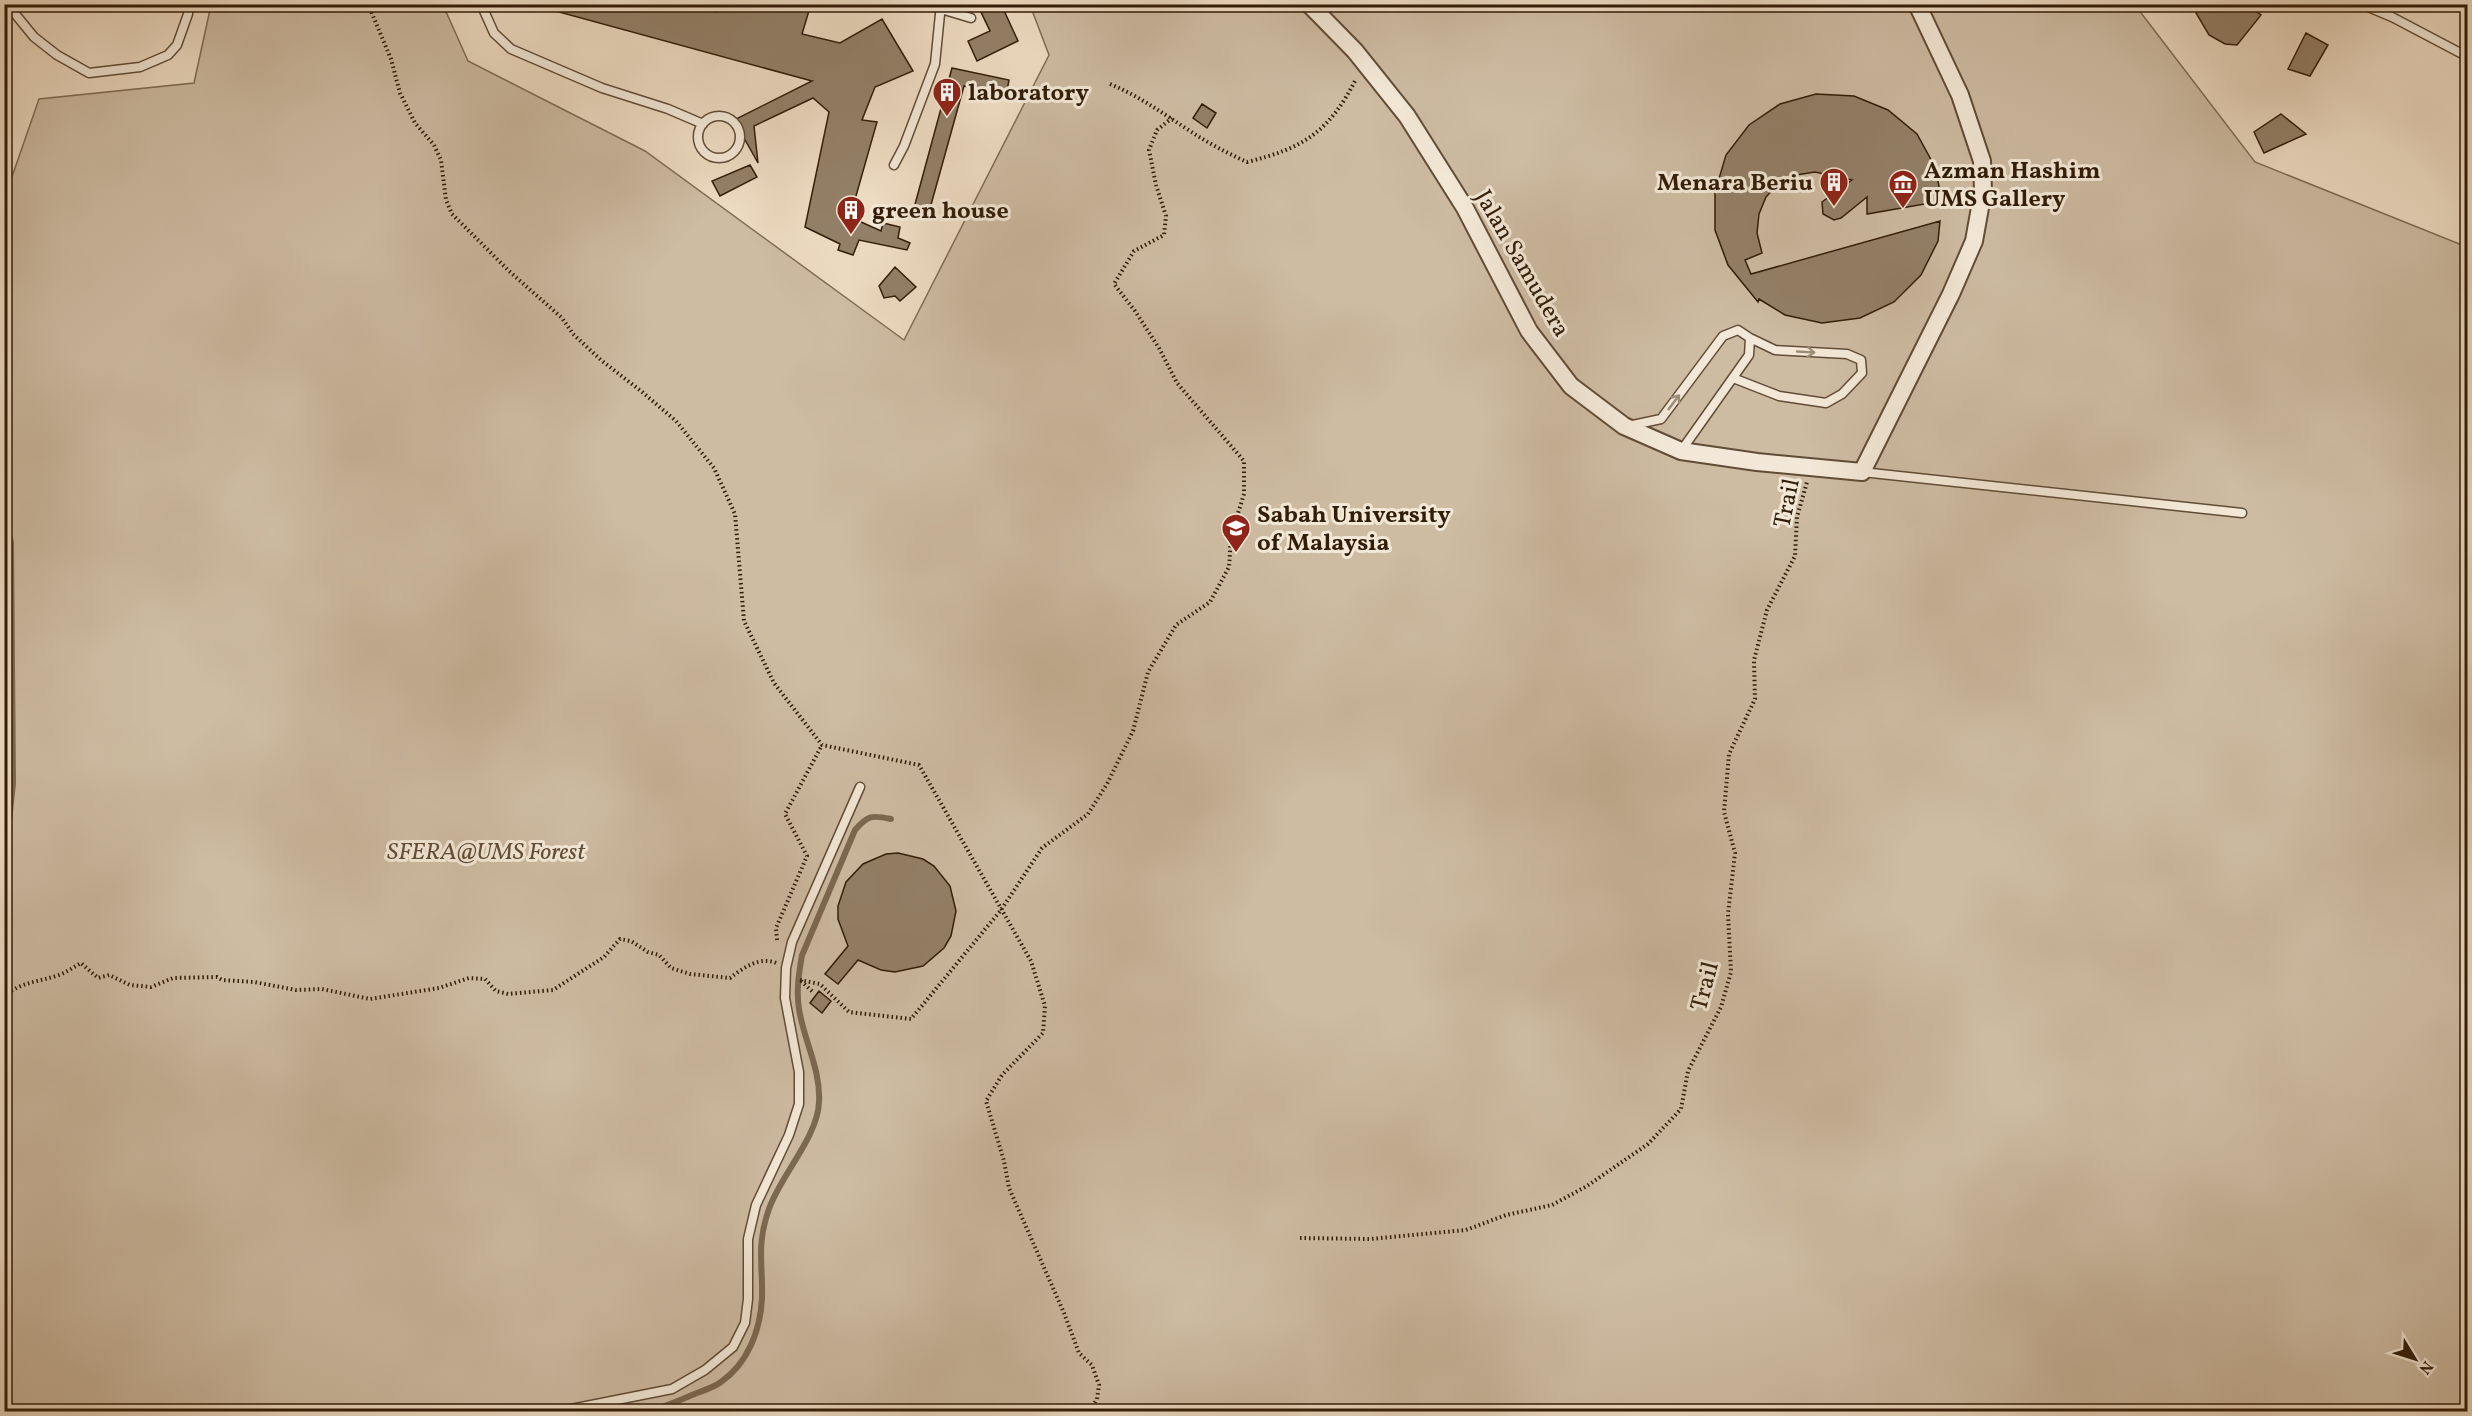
<svg xmlns="http://www.w3.org/2000/svg" width="2472" height="1416" font-family="Vollkorn,serif">
  <rect width="100%" height="100%" fill="#eddbc2"/>
  <filter id="stains"><feTurbulence type="fractalNoise" baseFrequency=".00333" numOctaves="4"/><feColorMatrix values="0 0 0 0 .2 0 0 0 0 .09 0 0 0 0 .02 0 0 0 .5 -.17"/></filter>
  <radialGradient id="worn" r=".72"><stop offset=".6" stop-color="#630" stop-opacity="0"/><stop offset="1" stop-color="#630" stop-opacity=".3"/></radialGradient>
  <!-- green -->
  <path fill="#cdbba2" stroke="#806c54" stroke-width="1.5" d="M211,5H443L468,61L645,151L904,340L1049,55L1030,5H2135L2255,162L2467,247V1411L5,1412L4,938L11,914L4,854L5,197L39,99L194,83Z"/>
  <g fill="none" stroke-linecap="round" stroke-linejoin="round">
    <!-- stream -->
    <path stroke="#7c6851" stroke-width="6" d="M4,519L11,542L13,784L4,866
      M803,953L855,830C868,815 872,815 891,819
      M645,1412C662,1408 676,1402 692,1395C701,1391 713,1388 721,1382C748,1363 760,1331 762,1299C763,1264 756,1245 769,1209C780,1176 818,1137 819,1102C821,1070 804,1041 799,1009C796,991 799,973 802,955"/>
  </g>
  <!-- building -->
  <path fill="#938068" stroke="#321d07" stroke-width="1.5" d="M549,4H687L717,12L719,4H811L802,34L840,43L882,19L913,71L875,87L862,120L877,122L850,217L881,231L883,223L900,227L898,238L910,243L907,250L859,240L853,255L838,250L840,244L805,227L829,112L813,98L754,126L758,163L734,120L812,81L548,9Z
    M993,4H1001L1018,41L977,61L968,41L990,31L980,10Z
    M2200,4H2246L2261,15L2237,45L2225,44L2209,35L2196,13Z
    M2306,33L2328,45L2310,76L2288,69Z
    M952,68L1009,80L1006,96L964,86L929,212L914,208Z
    M1816,94L1854,96L1888,110L1917,134L1935,167L1942,201L1867,214V197L1841,218L1834,220L1823,214L1822,202L1852,180L1815,172L1796,175L1779,183L1766,197L1759,214L1757,233L1762,253L1745,260L1751,274L1940,221L1938,241L1921,275L1894,302L1860,318L1822,323L1785,315L1759,299L1758,302L1728,265L1715,230V192L1726,155L1749,125L1780,104Z
    M1202,104L1216,113L1207,128L1193,118Z
    M2281,114L2306,134L2264,153L2254,132Z
    M750,165L757,177L720,196L712,181Z
    M895,267L916,287L900,301L895,296L884,298L879,286Z
    M898,853L923,859L934,866L950,886L956,911L951,936L944,948L923,966L895,972L881,970L858,960L838,984L825,974L848,946L838,919V906L846,882L863,864L886,854Z
    M819,991L831,1001L822,1013L810,1003Z"/>
  <g fill="none" stroke-linecap="round" stroke-linejoin="round">
    <!-- service casing -->
    <g stroke="#614c36" stroke-width="11">
      <path id="service" d="M7,4L34,37L57,55L89,73L140,67L168,55L177,45L188,14V4
        M481,4L494,33L511,49L602,88L668,109L703,124
        M2361,4L2392,17L2468,57
        M941,9L971,18
        M698 137a21 21 0 1 1 42 0a21 21 0 1 1-42 0Z
        M894,165L904,146L935,64L941,4
        M1733,378L1779,396L1826,403L1842,394L1862,373L1861,360L1847,354L1775,350L1750,338
        M1628,426L1661,419L1723,336L1738,330L1750,338L1749,355L1681,451
        M1862,472L2242,513
        M556,1412L672,1389L705,1370L733,1347L745,1323L748,1299V1239L756,1205L789,1135L799,1104V1072L785,998L786,968L792,942L860,787"/>
    </g>
    <!-- minor casing -->
    <g stroke="#614c36" stroke-width="20">
      <path id="minor" d="M1309,4L1355,51L1407,116L1465,208L1529,331L1571,386L1624,426L1681,451L1757,462L1862,472L1951,294L1974,241L1983,191L1982,161L1960,95L1917,4"/>
    </g>
    <!-- path -->
    <path stroke="#321d07" stroke-width="4" stroke-dasharray="1.5 3" stroke-linecap="butt" d="M368,4L391,59L400,93L415,123L434,145L441,160L446,200L452,214L509,271L562,318L573,334L602,361L641,391L676,421L714,468L735,514L744,621L774,683L822,745L919,765L1031,961L1045,1006L1043,1033L1002,1075L986,1101L1004,1161L1009,1188L1064,1313L1079,1353L1092,1365L1099,1385L1097,1399L1089,1412
      M1110,84C1141,97 1162,113 1190,131C1208,143 1227,153 1247,162C1304,148 1329,132 1356,79
      M777,940L776,928L807,856L785,814L822,745
      M800,980L820,984L849,1012L911,1019L1001,910L1042,848L1088,814L1107,784L1133,731L1148,672L1176,625L1210,602L1229,567L1231,536L1244,494V461L1177,383L1159,348L1135,311L1114,284L1134,251L1164,235L1166,216L1156,185L1149,150L1157,130L1172,118
      M801,981L814,993
      M4,996C23,981 39,982 59,975C67,972 74,967 81,963L98,978L109,975L130,985L151,987L173,978L217,977L222,980L254,982L296,990L322,989L370,999L439,988L469,978L485,979L496,991L508,994L553,990L604,957L620,939L631,941L648,952L659,955L671,968L690,974L730,978C743,968 760,956 776,963
      M1300,1238L1370,1239L1466,1230L1506,1215L1552,1205L1587,1186L1648,1144L1681,1109L1688,1071L1721,1007L1731,972L1728,914L1735,853L1724,812L1729,754L1755,699L1754,660L1767,610L1795,556L1797,517L1807,482"/>
    <!-- service -->
    <use href="#service" stroke="#f3e8d7" stroke-width="8"/>
    <!-- minor -->
    <use href="#minor" stroke="#f3e8d7" stroke-width="16"/>
  </g>
  <!-- one-way arrows -->
  <defs><path id="oneway-shaft" d="M-6 0H5M1.5-3L5.5 0L1.5 3" fill="none" stroke-width="1.6" stroke-linecap="round" stroke-linejoin="round" transform="scale(1.5)"/></defs>
  <g stroke="#9c8d79">
    <use href="#oneway-shaft" transform="translate(1806 352) rotate(3)"/>
    <use href="#oneway-shaft" transform="translate(1674 402) rotate(-53)"/>
  </g>
  <!-- icons -->
  <defs>
    <g id="building-pin" transform="scale(1.5)"><path d="M0 17L-7.5 6A9.5 9.5 0 1 1 7.5 6Z" fill="#8f2418" stroke="#f3e8d7"/><path d="M-4-6H4V6H1V3H-1V6H-4ZM-2.5-4.3h1.7v1.8h-1.7ZM.8-4.3h1.7v1.8H.8ZM-2.5-1h1.7V.8h-1.7ZM.8-1h1.7V.8H.8Z" fill="#fff"/></g>
    <g id="museum-pin" transform="scale(1.5)"><path d="M0 17L-7.5 6A9.5 9.5 0 1 1 7.5 6Z" fill="#8f2418" stroke="#f3e8d7"/><path d="M0-6L6-3V-2H-6V-3ZM-5-1h2V3h-2ZM-1-1h2V3h-2ZM3-1h2V3H3ZM-6 4H6V6H-6Z" fill="#fff"/></g>
    <g id="university-pin" transform="scale(1.5)"><path d="M0 17L-7.5 6A9.5 9.5 0 1 1 7.5 6Z" fill="#8f2418" stroke="#f3e8d7"/><path d="M0-5L7-2L0 1L-7-2ZM-4 1L0 2.5L4 1V4Q0 6-4 4Z" fill="#fff"/></g>
  </defs>
  <g fill-rule="evenodd">
    <use href="#building-pin" x="947" y="92"/>
    <use href="#building-pin" x="1834" y="182"/>
    <use href="#museum-pin" x="1903" y="184"/>
    <use href="#building-pin" x="851" y="210"/>
    <use href="#university-pin" x="1236" y="528"/>
  </g>
  <g text-anchor="middle" stroke-width="6" stroke-linejoin="round" paint-order="stroke">
    <!-- poi labels -->
    <g font-size="24" font-weight="bold" fill="#321d07" stroke="#f3e8d7" text-anchor="start">
      <text x="968" y="100">laboratory</text>
      <text x="1924" y="178">Azman Hashim<tspan x="1924" dy="28">UMS Gallery</tspan></text>
      <text x="1813" y="190" text-anchor="end">Menara Beriu</text>
      <text x="872" y="218">green house</text>
      <text x="1257" y="522">Sabah University<tspan x="1257" dy="28">of Malaysia</tspan></text>
    </g>
    <!-- street labels -->
    <g font-size="24" fill="#321d07" stroke="#f3e8d7">
      <text transform="translate(1523 263) rotate(60)" y="8">Jalan Samudera</text>
      <text transform="translate(1786 503) rotate(-78)" y="8">Trail</text>
      <text transform="translate(1704 986) rotate(-75)" y="8">Trail</text>
    </g>
    <!-- park labels -->
    <g font-size="24" font-style="italic" fill="#604c36" stroke="#f3e8d7">
      <text x="486" y="859">SFERA@UMS Forest</text>
    </g>
  </g>
  <!-- margin -->
  <rect width="2472" height="1416" fill="none" stroke="#eddbc2" stroke-width="24"/>
  <rect x="6" y="6" width="2460" height="1404" fill="none" stroke="#321d07" stroke-width="3"/>
  <rect x="12" y="12" width="2448" height="1392" fill="none" stroke="#321d07" stroke-width="1.5"/>
  <!-- north arrow -->
  <g transform="translate(2415 1359) rotate(128)" stroke="#f3e8d7" stroke-width="4.5" paint-order="stroke">
  <path d="M0-4.5L10 22L0 15L-10 22Z" fill="#321d07"/>
  <text y="-9" font-size="16" font-weight="bold" text-anchor="middle" fill="#321d07">N</text>
  </g>
  <rect width="100%" height="100%" filter="url(#stains)"/>
  <rect width="100%" height="100%" fill="url(#worn)"/>
</svg>
